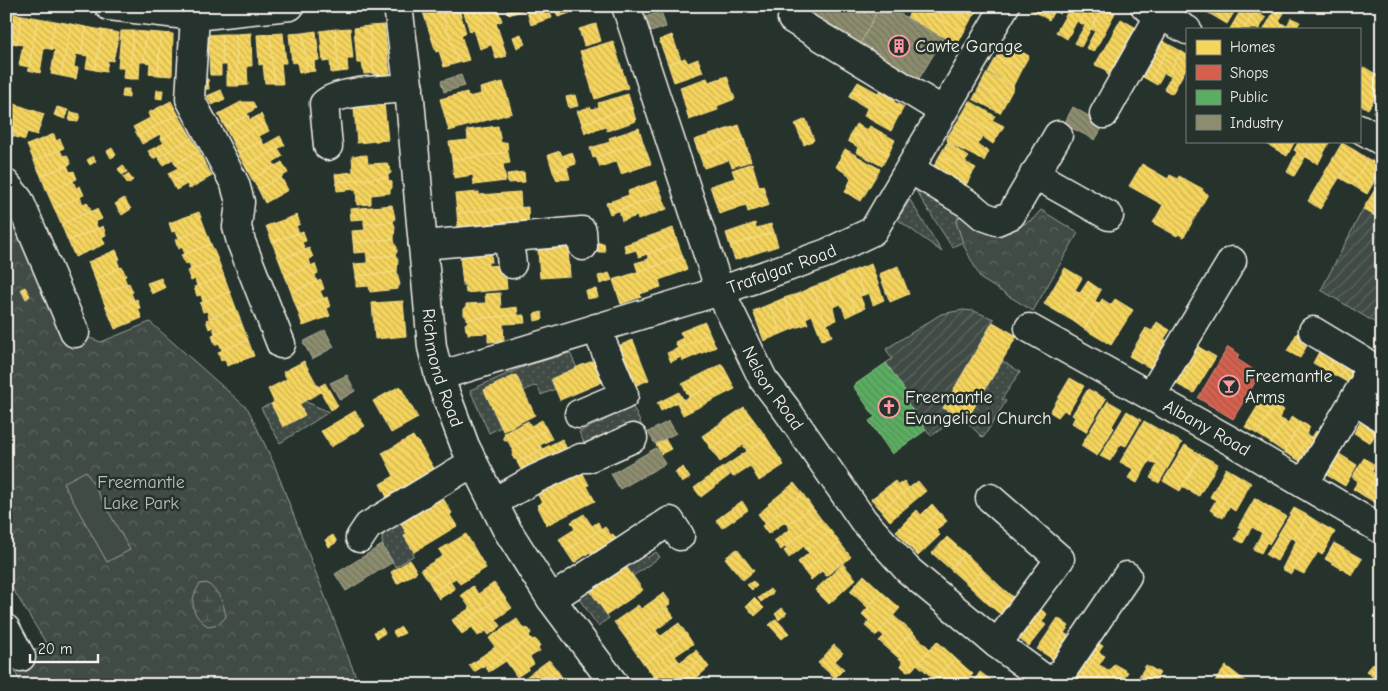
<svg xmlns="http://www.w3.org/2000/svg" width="1388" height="691" font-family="'Comic Neue',sans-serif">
  <defs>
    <pattern id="grass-dots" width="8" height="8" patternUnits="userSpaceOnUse" patternTransform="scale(1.25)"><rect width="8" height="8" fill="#414b45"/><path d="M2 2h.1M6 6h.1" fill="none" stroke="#5d6560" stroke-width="1.8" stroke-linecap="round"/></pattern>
    <pattern id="forest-crowns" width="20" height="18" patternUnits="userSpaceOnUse" patternTransform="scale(1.25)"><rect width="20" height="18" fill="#414b45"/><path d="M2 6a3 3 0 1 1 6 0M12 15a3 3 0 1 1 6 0" fill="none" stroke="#5d6560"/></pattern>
    <pattern id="wetland-marsh" width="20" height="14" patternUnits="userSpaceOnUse" patternTransform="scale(1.25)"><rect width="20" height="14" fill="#414b45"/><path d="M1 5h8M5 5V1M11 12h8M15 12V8" fill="none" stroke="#5d6560"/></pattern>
    <pattern id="garden-furrows" width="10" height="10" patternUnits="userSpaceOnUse" patternTransform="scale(1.25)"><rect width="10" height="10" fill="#414b45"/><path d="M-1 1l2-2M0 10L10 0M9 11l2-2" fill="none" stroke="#5d6560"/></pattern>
    <pattern id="homes-back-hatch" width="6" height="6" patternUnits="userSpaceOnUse" patternTransform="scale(1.25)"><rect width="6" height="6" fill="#f6d55c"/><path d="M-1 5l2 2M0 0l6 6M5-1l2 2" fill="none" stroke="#cbb256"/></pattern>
    <pattern id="shops-back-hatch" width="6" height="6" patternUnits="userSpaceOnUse" patternTransform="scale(1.25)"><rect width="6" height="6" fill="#d6604d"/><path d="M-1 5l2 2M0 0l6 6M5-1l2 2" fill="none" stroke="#a5584b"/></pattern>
    <pattern id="public-back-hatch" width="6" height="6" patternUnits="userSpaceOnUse" patternTransform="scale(1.25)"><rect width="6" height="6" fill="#5aae61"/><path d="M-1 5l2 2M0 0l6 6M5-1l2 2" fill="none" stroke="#558f59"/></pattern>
    <pattern id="industry-back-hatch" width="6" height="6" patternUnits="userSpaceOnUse" patternTransform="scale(1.25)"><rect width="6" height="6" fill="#8c8c6e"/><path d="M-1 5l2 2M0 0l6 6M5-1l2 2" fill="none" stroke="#757460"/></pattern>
  </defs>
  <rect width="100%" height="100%" fill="#26332d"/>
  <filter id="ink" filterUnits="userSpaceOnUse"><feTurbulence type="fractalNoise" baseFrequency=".02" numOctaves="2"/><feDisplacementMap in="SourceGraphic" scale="10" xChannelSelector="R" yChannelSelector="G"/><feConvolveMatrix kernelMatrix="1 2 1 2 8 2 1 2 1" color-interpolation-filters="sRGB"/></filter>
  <g filter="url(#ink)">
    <!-- grass -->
    <path fill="url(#grass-dots)" stroke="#9a9e96" d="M920,185L963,211L956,222L963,242L952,247L916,191Z
      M910,200L942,252L897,219Z
      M570,353L577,368L551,379L555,389L541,395L538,387L533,386L524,391L516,375L484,390L501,427L489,433L470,390L528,365Z
      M1003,361L1020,372L1002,399L1006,401L983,438L966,421L982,393Z
      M304,401L329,412L280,443L261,408L271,404L283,426L299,404Z
      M633,407L642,426L588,451L579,432Z
      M400,522L407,534L404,536L414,552L413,556L396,567C390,558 375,542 386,531C389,527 395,525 400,522Z
      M642,551L647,558L656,552L660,557L633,576L624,564Z
      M588,588L609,618L598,626L577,596Z"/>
    <!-- forest -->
    <path fill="url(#forest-crowns)" stroke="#9a9e96" d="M6,203L75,333L101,342L150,322L248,409L274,464L359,685H22L12,666L46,643L6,578Z
      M1041,210L1078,233L1033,311L981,279L964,246L956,222L963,211L996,232L1013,230L1033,219Z"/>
    <!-- wetland -->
    <path fill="url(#wetland-marsh)" stroke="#9a9e96" d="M207,583C220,594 223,600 226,617L219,624L208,626C190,615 189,600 200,584Z"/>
    <!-- garden -->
    <path fill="url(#garden-furrows)" stroke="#9a9e96" d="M1363,209L1382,220V325H1379L1321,290Z
      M963,310L974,311L994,319L943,408L956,416L957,418L931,436L904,398L907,395L886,363L892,359L886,349L941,314Z"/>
    <!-- pitch -->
    <path fill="#414b45" stroke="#9a9e96" d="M86,471L130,550L107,562L63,483Z"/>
    <!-- homes -->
    <path fill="url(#homes-back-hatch)" stroke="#f5dd86" d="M432,6H440L458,63L444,67L439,51L436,52L422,9Z
      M440,6H458L466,33L461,35L469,60L458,63Z
      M462,6H479L491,45L480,49L474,30L470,32Z
      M479,6H497L502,21L496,23L507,56L496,59Z
      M506,6H537L542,21L531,25L526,9L509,15Z
      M537,6H548L552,18L542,21Z
      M554,6H568L570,13L558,17Z
      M914,6L964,32L957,45L907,17Z
      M921,6H935L943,12L946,7L970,21L964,32L920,9Z
      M947,6H974L978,8L970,21Z
      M1025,6H1047L1042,16Z
      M1047,6H1064L1060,14L1054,11L1049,20L1042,16Z
      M1075,6H1090L1080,23L1077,21L1067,39L1056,32L1067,13L1070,14Z
      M1090,6L1103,7L1081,47L1075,43L1085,25L1080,23Z
      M1203,6H1238L1227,24L1202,9Z
      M1243,6L1248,8L1249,6H1258L1244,29H1230Z
      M1258,6L1265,7L1261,15L1266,18L1259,29H1244Z
      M1103,7L1115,13L1094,52L1086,48L1095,31L1091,29Z
      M1276,8L1284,13L1279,21L1283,24L1280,29H1264Z
      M6,12L22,15L17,44L12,43L10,54H6Z
      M22,15L38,18L29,67L19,65L23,45L17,44Z
      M38,18L55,21L50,49L44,48L40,73L28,70Z
      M1291,18L1300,22L1296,29H1280L1283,24L1287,26Z
      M1121,19L1145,33L1116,79L1107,74L1105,69L1095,65Z
      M55,21L71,24L61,76L51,74L55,50L50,49Z
      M71,24L86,27L81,55L76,54L74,67L78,68L76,79L61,76Z
      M596,24L601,41L584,46L579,29Z
      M384,25L390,75L374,77L369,26Z
      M369,26L374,73L364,74L362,63H357L354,28Z
      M86,27L102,30L95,70L86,68L88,56L81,55Z
      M350,28L353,59H347L348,71L339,72L335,29Z
      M335,29L339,72L331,73L330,61L323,62L320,31Z
      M102,30L119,33L113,61L108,60L106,72L95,70Z
      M121,31H133L130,79L123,78L124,68H118Z
      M133,31L146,32L144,62H140L139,79H130Z
      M316,31L319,60L314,61L315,71L307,72L303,33Z
      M146,32L160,33L158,75L149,74L150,63L144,62Z
      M160,33L173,34L172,76L158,75Z
      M251,33L252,66H247L248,85L238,86L236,34Z
      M283,33L286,63H281L283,84H274L270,34Z
      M303,33L307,72L299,73L297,62L292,63L289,34Z
      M222,34L223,65H221V75H210L208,35Z
      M222,34H236L238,86H227V65H223Z
      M270,34L274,83H265L263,64L259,65L257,35Z
      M521,34L525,44L517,48L513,37Z
      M672,35L681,60L668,64L659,40Z
      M1157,38L1170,45L1150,81L1143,77L1149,65L1144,62Z
      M613,41L628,88L595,99L580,51Z
      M1005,42L1029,56L1021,70L997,56Z
      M1170,45L1181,51L1168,75L1164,73L1157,85L1150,81Z
      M1181,51L1187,55V67L1172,94L1164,89L1171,77L1168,75Z
      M997,56L1021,70L1013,86L988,72Z
      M685,58L688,63L698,59L703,72L674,82L668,64Z
      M1364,67L1382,78V87L1368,109L1359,104V74Z
      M987,73L1014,87L1007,100L980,86Z
      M727,76L735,99L717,106L718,110L689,120L680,87L707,78L709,82Z
      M201,79H208L209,89H202Z
      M503,82L512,113L449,131L440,99L467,92L468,97L481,94L480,88Z
      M858,82L878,93L883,84L899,93L894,102L904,107L897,119L876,108L878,104L853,90Z
      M980,86L1007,100L1000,113L973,99Z
      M123,89H129V98L122,97Z
      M8,90L13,91L12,98L7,97Z
      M157,90H163L162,99L156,98Z
      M221,90L225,99L212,105L207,96Z
      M853,90L878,104L876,108L897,119L891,131L864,116L867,108L849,97Z
      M383,94L388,140L357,143L353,97Z
      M628,94L632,107L582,124L577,111L590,107L592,109L599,107L598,103Z
      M575,95L578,106L569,108L566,97Z
      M1382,97V117L1373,112Z
      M171,101L178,114L138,136L133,127L150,118L148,113Z
      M970,101L995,116L992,120L1004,126L998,136L962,115Z
      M9,102L44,114L37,135L27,132L25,140L6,134V107L7,108Z
      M241,102H253L256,108L247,114L248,115L225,127L218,114Z
      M57,107L68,110L65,119L54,115Z
      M632,107L636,121L607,131L606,127L585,133L582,124Z
      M71,112L80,114L78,122L69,121Z
      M178,114L185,126L161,139L160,134L142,144L138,136Z
      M261,114L265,123L232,141L225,127L248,115L250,120Z
      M962,115L998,136L993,144L983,137L980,141L954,127Z
      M806,119L814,140L804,145L795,124Z
      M265,123L269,131L259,136L262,141L238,153L232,141Z
      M856,124L867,130L870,126L895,140L889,153L851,133Z
      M739,125L744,139L699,154L694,140Z
      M185,126L192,138L153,159L148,151L164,143L161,139Z
      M498,126L501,143L507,142L508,152L452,160L449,142L468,140L467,130Z
      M954,127L980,141L977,145L989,151L984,161L948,143L947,138Z
      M639,128L643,142L593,158L590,148L610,142L609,138Z
      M851,133L889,153L882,166L856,152L858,147L848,141Z
      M54,134L56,141L60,139L64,148L34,161L27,145Z
      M280,136L285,145L245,166L238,153L262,141L264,145Z
      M192,138L199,151L175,164L173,159L163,165L158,157Z
      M744,139L751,161L732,167L729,160L704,168L699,154Z
      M1262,141H1295L1287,156Z
      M1299,141H1315L1294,176L1287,172L1297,152L1294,150Z
      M1315,141H1330L1318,164L1306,157Z
      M643,142L651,164L621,174L617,161L600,167L596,157Z
      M947,143L969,157L965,162L976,168L972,174L940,155Z
      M1342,143L1356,151L1320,209L1308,201Z
      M112,148L116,155L111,158L107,151Z
      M278,148L283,156L273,162L275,166L252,179L245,166Z
      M845,149L880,169L861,201L845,192L851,179L849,175L836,167Z
      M60,150L63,156L67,155L71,164L41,176L34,161Z
      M199,151L205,164L172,182L168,173L178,168L175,164Z
      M560,151L562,156L572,152L576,164L553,172L548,155Z
      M1356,151L1368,159L1352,185L1340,178Z
      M508,152L510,163L503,164L506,181L474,185L473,175L454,178L452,160Z
      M367,155L368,164L387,163L388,165L390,167L391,173L388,175V177L336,182L335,174L353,172L352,156Z
      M940,155L972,174L965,187L933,168Z
      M93,156L96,161L90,165L87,160Z
      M1368,159L1382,166V168L1367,194L1352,185Z
      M282,162L288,173L258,189L252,179Z
      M752,163L759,186L715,201L710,186L735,178L732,170Z
      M205,164L212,176L189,189L187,184L176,190L172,182Z
      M1142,164L1168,179L1170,175L1178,179L1179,176L1203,189L1202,191L1208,194L1184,237L1178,234L1177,236L1153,223L1163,205L1129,186Z
      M67,165L70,172L74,171L77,179L47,192L41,176Z
      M123,165L127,172L122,175L118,169Z
      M567,167L570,179L557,180L553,172Z
      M524,172L525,182L508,183L507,174Z
      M128,174L133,180L128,184L123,177Z
      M281,177L288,190L265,203L258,189Z
      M388,177L389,181L392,182V188L390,190V193L371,195V204L357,205L356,189L337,191L336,182Z
      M73,181L76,188L80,186L84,195L54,208L47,192Z
      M656,181L662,195L610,214L606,203L629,195L628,191Z
      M1379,183L1382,185V220L1363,209Z
      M763,185L769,205L748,212L746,205L719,214L715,201Z
      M479,192V195L520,192L521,207L457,213L455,194Z
      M662,195L667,209L638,220L637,216L622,221L619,210Z
      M80,197L83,204L87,202L91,211L61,224L54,208Z
      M124,198L131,209L122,215L115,204Z
      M392,205L395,218L393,222L364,224V219L351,220L350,209Z
      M528,207L529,229L516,230V223L458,227L457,213Z
      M97,209L102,219L95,222L98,229L68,241L61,224Z
      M199,212L205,228L179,238L176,231L172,232L169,223Z
      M297,215L300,224L296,226L299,233L272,242L266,226Z
      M393,222L395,226L394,239L353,242L352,231L365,230L364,224Z
      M755,223L756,228L771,224L774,232L730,246L726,233Z
      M103,226L106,235L102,237L105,244L75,257L68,241Z
      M205,228L211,244L185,254L182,247L179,249L175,240Z
      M673,228L678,243L639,257L636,250L626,253L624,245Z
      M303,231L306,241L302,242L305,250L279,260L272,242Z
      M774,232L778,246L735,260L730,246Z
      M394,239L395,245L397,247V252L395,255L367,258L366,252L354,253L353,242Z
      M596,243H604L605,252H597Z
      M678,243L683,257L638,272L635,263L649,259L647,254Z
      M211,244L218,260L191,270L189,263L185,264L181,255Z
      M490,244L492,262H488V266L499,265V267H505L507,289L466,293L465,285H463L459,247Z
      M309,248L313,257L309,259L311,266L285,276L279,260Z
      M568,248L570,276L540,278L538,250Z
      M116,250L120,259L117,260L120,268L95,279L88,262Z
      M395,255L398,259L397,272L356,276L354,264L367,263V258Z
      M683,257L687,270L659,280L661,287L640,294L641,297L621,304L613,280Z
      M218,260L224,276L197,286L195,279L191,281L187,271Z
      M315,264L318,273L315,275L317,282L291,292L285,276Z
      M871,264L884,300L873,305L869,293L864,295L855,270Z
      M898,266L909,294L890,302L879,274Z
      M122,267L126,276L124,277L127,284L101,295L95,279Z
      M1065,268L1082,278L1061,314L1044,304Z
      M855,270L864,295L860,296L865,308L856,312L841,276Z
      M397,272L400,285L398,287V289L370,292L369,286L356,287V276Z
      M609,273L612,280L600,284L598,276Z
      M224,276L230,292L203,302L201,295L197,296L194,287Z
      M841,276L856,312L846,317L841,304L836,306L827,282Z
      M161,278L165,288L152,294L147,283Z
      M321,280L324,289L320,291L324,299L297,309L291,292Z
      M1088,281L1095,286L1073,321L1061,314L1076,290L1080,293Z
      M827,282L836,306L833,307L836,320L827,324L812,287Z
      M129,283L133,292L131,293L134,300L108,312L101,295Z
      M1095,286L1101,290L1095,301L1100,304L1084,329L1073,321Z
      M25,287L30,296L26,299L21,289Z
      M812,287L832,336L822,340L812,315L806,318L797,294Z
      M596,289L598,297L587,299L585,291Z
      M230,292L236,308L209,318L207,311L203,312L200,303Z
      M500,293L501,309L517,307L518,315L467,319V317L464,315V309L466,307V304L486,303L485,294Z
      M797,294L808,324L795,328L784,298Z
      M327,297L330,307L327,308L330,316L303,326L297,309Z
      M784,298L795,328L781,334L770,304Z
      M137,299L140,308L138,309L142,318L115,329L108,312Z
      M1102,299L1111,305L1115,299L1133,310L1111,345L1084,329Z
      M403,301L406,336L375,339L372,303Z
      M770,304L781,334L764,341L753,311Z
      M236,308L242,324L215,334L213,327L209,329L206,320Z
      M542,312L543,319L535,321L534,314Z
      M524,315L525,323L503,324L504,341L488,342V333L468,334V332L466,330L465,324L468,322L467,319Z
      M705,322L710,334L678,349L675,342L683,338L680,332Z
      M993,322L1017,336L966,421L943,408Z
      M1157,322L1163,326L1141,363L1129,356L1146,328L1152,331Z
      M242,324L248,340L222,350L219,343L215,345L212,335Z
      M1163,326L1170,330L1164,339L1171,343L1154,370L1141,363Z
      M1297,333L1310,340L1300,358L1287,351Z
      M710,334L716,347L683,361L681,357L671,362L667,353Z
      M248,340L254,356L227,366L225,359L221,361L218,352Z
      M633,340L649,380L627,389L618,346Z
      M1189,340L1202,349L1180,386L1166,377Z
      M1321,348L1335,356L1327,371L1313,363Z
      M1202,349L1216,357L1194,393L1180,386Z
      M1335,356L1348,363L1340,378L1327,371Z
      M604,357L612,378L560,400L551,379L582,365Z
      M304,361L321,392L299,404L305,415L283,427L271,404L274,402L268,389L287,379L283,372Z
      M1348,363L1360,371L1352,385L1340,378Z
      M722,364L729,377L689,397L682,384Z
      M516,375L535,415L503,431L484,390Z
      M729,377L735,389L683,415L677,403Z
      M1070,378L1084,386L1068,413L1064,410L1058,417L1050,412Z
      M325,383L338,406L331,410L318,387Z
      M400,386L418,418L391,433L373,401Z
      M1088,389L1106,399L1086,432L1072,423L1075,417L1072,415Z
      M679,392L683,399L661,411L657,403Z
      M1267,398L1276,404L1257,434L1245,427L1259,404L1262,406Z
      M1108,401L1122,409L1112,426L1114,428L1097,456L1081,446Z
      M1276,404L1284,410L1279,418L1285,421L1271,443L1257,434Z
      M744,407L753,419L711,449L702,436Z
      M355,411L365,426L331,447L321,431Z
      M1127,411L1141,420L1126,446L1121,444L1110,461L1100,456Z
      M1292,416L1301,422L1284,452L1271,443L1285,421L1288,423Z
      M1363,418L1379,428L1370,443L1354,433Z
      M753,419L767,438L747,451L743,445L720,462L711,449Z
      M542,420L547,430L511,447L508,441H505L503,437L505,435L504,433L528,421L531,426Z
      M1144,421L1165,433L1137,483L1128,478L1133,469L1120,462Z
      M1301,422L1310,427L1306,434L1309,436L1295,458L1284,452Z
      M547,430L552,439L540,445L542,449L517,462V460L514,459L512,455L513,452L511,447Z
      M1316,431L1325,436L1308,466L1295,458L1309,436L1312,437Z
      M1165,433L1182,443L1159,483L1150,478L1157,465L1149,461Z
      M413,436L416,441L417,440L435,470L392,507L380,484L394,476L382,453Z
      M767,438L784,465L759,481L750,466L733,477L725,466Z
      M562,439L568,451L526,479L517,462Z
      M665,439L671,449L661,454L656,444Z
      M1185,445L1201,455L1180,491L1163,481Z
      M1333,450L1357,465L1345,486L1320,471Z
      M1201,455L1218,464L1199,496L1182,486Z
      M1364,458L1375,465L1372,472L1377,475L1364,496L1353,489L1358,481L1352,477Z
      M724,466L730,475L701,497L694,488Z
      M683,467L690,478L682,483L675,472Z
      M580,468L589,485L587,486L595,501L547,525L537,505L542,503L536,491Z
      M1226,468L1238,475L1216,514L1210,510L1216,500L1210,497Z
      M1238,475L1251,483L1235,511L1229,507L1223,518L1216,514Z
      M1377,475L1382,478V497L1378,504L1364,496Z
      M895,481L898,485L904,481L909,488L881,510L871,499Z
      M918,481L926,491L890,521L881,510Z
      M794,483L803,494L765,523L758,514L769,505L768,504Z
      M803,494L812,507L787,525L785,522L768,534L762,526Z
      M441,495L452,513L450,515L457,526L414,552L404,536L407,534L399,521Z
      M1255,498L1271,508L1257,530L1252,527L1243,543L1235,539L1241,528L1238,527Z
      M742,501L748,510L722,528L716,520Z
      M932,504L939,512L906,543L896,531L917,510L921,515Z
      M812,507L821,519L781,550L774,541L790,529L787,525Z
      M1271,508L1286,516L1269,544L1267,542L1261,553L1253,549L1262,533L1257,530Z
      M1294,508L1307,515L1294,539L1290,538L1277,561L1266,555Z
      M939,512L947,521L936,530L940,535L918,556L906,543Z
      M584,514L592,526L598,522L601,529L566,551L559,539L575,529L571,522Z
      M1307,515L1321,524L1291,574L1282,569L1296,541L1294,539Z
      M821,519L831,531L806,550L804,546L789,558L784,551L787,548L786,546Z
      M1321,524L1335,532L1322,555L1318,552L1304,574L1294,569Z
      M605,527L611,535L613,534L619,543L595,560L590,552L574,563L566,551Z
      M831,531L840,543L804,571L798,562L809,553L806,550Z
      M466,534L476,551L428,580L421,569L443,556L439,550Z
      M333,535L337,542L329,547L325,540Z
      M947,537L965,553L950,569L932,553Z
      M840,543L851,557L826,576L822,571L811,580L804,571Z
      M1334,543L1362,559L1352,575L1325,559Z
      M737,549L754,571L743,580L725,558Z
      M476,551L486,568L460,584L456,578L434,591L428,580Z
      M965,553L983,570L969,586L950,569Z
      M410,560L417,572L397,584L391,572Z
      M622,561L643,590L607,615L588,588Z
      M843,564L856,579L829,604L815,590Z
      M983,570L1001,587L987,603L969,586Z
      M864,575L882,592L868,608L850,591Z
      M450,581L455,589L439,599L434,591Z
      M753,581L757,586L752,590L747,585Z
      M494,583L503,595L457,628L452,620L470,608L461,595L473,586L478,594Z
      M1001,587L1020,603L1006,619L987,603Z
      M770,589L773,593L761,602L758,598Z
      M882,592L900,608L876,636L865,626L869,621L862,614Z
      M664,593L671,603L625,637L614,622L638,605L641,609Z
      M503,595L512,608L496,619L501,626L489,635L486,631L478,636L472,627L462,634L457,628Z
      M754,598L764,608L755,616L746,606Z
      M667,607L674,617L656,630L658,633L634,650L625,637Z
      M1037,607L1047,614L1042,622L1046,625L1029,646L1018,638Z
      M782,608L787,613L779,620L775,614Z
      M894,616L912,632L893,653L879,641L884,636L879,632Z
      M1058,618L1069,626L1048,656L1037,649Z
      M517,619L523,628L529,629L531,633L529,636L531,638L487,669L479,658L495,647L489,638Z
      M776,619L789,633L782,639L769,625Z
      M679,623L686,633L644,664L634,650L658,633L661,636Z
      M401,627L405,633L396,637L393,632Z
      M382,628L385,633L377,638L374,632Z
      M912,632L930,649L912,670L907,671L903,668L901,666L902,661L893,653Z
      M686,633L693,644L675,656L678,660L654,677L644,664Z
      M1064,633L1077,641L1061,666L1048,656Z
      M531,638L532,640L535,639L538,642L540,645L538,648L540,651L530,657L534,664L528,668L529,669L517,677L506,661L489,672L487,669Z
      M937,641L955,658L935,680L917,664Z
      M1094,641L1103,646L1078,683L1065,674Z
      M834,645L843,653L835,661L844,669L835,678L818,663Z
      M696,650L703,659L670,685H660L654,677L678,660L680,662Z
      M1098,652L1105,656L1099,665L1105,668L1094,685H1081L1078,683Z
      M955,658L973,674L964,685H953L952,683L950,685H940L935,680Z
      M479,659L484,666L474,672L469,665Z
      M703,659L709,667L693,681L696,685H670Z
      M549,660L557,670L536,685H515Z
      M1373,663L1382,670V685L1366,671Z
      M1114,664L1121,668L1111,685H1094L1105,668L1109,671Z
      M1146,665L1153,669L1143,685H1134Z
      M1226,666L1248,683L1247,685H1212Z
      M1121,668L1128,672L1123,679L1128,683L1127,685H1111Z
      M1153,669L1160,673L1152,685H1143Z
      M557,670L567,685H536Z
      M980,672L992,681L989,685H971Z"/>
    <!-- shops -->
    <path fill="url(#shops-back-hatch)" stroke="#df8c7c" d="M1228,347L1239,354L1237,359L1260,374L1233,419L1198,398Z"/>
    <!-- public -->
    <path fill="url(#public-back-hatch)" stroke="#88c28a" d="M886,363L908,395L904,398L926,430L892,454L869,421L875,417L853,386Z"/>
    <!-- industry -->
    <path fill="url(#industry-back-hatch)" stroke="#abaa93" d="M805,6H829L809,16Z
      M829,6H880L856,52L809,16Z
      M880,6H887L943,39L914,87L856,52Z
      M661,11L666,27L651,32L646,17Z
      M461,75L465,86L444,92L441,81Z
      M1073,107L1104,125L1095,140L1064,124Z
      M325,330L334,347L312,359L303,342Z
      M347,375L355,391L340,400L330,383Z
      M669,421L676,433L655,444L648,432Z
      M656,448L665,464L620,489L611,474Z
      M382,545L393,562L346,591L335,574Z"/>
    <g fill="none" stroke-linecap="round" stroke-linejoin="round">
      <!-- minor casing -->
      <g stroke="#f4f1e8" stroke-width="31">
        <g id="minor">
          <path d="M109,6L195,16L290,6"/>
          <path id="s1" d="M398,6L410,100L432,347L439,376L465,446L506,528L551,599L615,685"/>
          <path id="s2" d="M626,6L720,291L763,379L786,409L863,520L908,570L997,644L1053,685"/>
          <path d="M1145,6L1187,30"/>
          <path d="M195,16L190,99L235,184L240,202L237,227L241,242L281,344"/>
          <path d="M792,19L943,111"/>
          <path d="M1104,114L1160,15"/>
          <path d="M1359,128L1382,141"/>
          <path d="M328,146L324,104C338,90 388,90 409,88"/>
          <path d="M910,169L970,205L983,216L997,221L1011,215L1058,135"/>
          <path d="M1034,174L1109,216"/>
          <path d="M6,184L19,200L75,333"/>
          <path d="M499,239C512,244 510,252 512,264"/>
          <path d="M423,245L582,231L583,246"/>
          <path id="s3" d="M1029,328L1231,441L1382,530"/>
          <path id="s4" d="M439,376L720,291L827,253L873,231L1005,6"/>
          <path d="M1151,396L1232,261"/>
          <path d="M1354,400L1382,418"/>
          <path d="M579,414L624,395L596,328"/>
          <path d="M1304,484L1366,380V363L1313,331"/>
          <path d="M990,498L1060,559L997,644"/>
          <path d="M494,502L535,479L581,458H588L633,438"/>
          <path d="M360,538L368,526L472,463"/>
          <path d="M551,599L670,521L680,536"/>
          <path d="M6,629L21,657"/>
          <path d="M1053,685L1127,576"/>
        </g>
      </g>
      <!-- minor -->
      <use href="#minor" stroke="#26332d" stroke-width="28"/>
    </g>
  </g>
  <!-- icons -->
  <defs>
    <g id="building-ring" transform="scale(1.125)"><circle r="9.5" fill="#26332d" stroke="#ff9aa2" stroke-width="1.5"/><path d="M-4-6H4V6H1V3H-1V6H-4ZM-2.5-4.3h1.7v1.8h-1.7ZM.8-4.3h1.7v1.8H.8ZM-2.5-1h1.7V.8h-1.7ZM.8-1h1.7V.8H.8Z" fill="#ff9aa2"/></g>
    <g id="bar-ring" transform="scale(1.125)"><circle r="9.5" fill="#26332d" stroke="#ff9aa2" stroke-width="1.5"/><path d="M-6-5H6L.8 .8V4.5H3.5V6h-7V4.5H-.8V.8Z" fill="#ff9aa2"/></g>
    <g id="church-ring" transform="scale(1.125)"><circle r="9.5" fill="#26332d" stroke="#ff9aa2" stroke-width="1.5"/><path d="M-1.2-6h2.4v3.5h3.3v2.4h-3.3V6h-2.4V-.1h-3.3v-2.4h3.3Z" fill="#ff9aa2"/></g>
  </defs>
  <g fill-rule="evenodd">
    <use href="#building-ring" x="899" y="46"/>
    <use href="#bar-ring" x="1229" y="386"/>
    <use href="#church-ring" x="889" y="407"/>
  </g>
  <g text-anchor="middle" stroke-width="5" stroke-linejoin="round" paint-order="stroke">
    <!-- poi labels -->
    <g font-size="18" fill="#f4f1e8" stroke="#26332d" text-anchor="start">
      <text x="915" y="52">Cawte Garage</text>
      <text x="1245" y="382">Freemantle<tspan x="1245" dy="21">Arms</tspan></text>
      <text x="905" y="403">Freemantle<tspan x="905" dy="21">Evangelical Church</tspan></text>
    </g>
    <!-- street labels -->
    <g font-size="18" fill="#f4f1e8" stroke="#26332d">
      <text dy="6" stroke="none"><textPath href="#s4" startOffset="359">Trafalgar Road</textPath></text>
      <text dy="6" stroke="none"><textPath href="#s1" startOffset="365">Richmond Road</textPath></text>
      <text dy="6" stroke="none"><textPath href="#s2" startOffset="411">Nelson Road</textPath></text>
      <text dy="6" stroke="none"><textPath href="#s3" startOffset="204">Albany Road</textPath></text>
    </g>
    <!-- park labels -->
    <g font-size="18" fill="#bebfb7" stroke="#26332d">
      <text x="141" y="488">Freemantle<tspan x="141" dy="21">Lake Park</tspan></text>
    </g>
  </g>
  <!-- margin -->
  <rect width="1388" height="691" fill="none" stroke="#26332d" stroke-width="25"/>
  <rect x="12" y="12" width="1363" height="666" fill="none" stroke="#f4f1e8" stroke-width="2" filter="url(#ink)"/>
  <!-- legend -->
  <rect x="1186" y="28" width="175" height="115" fill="#26332d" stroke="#787f78"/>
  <rect x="1196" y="40" width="25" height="15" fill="#f6d55c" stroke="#787f78"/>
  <text x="1230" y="52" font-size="15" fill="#f4f1e8">Homes</text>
  <rect x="1196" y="65" width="25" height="15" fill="#d6604d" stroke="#787f78"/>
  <text x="1230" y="78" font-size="15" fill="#f4f1e8">Shops</text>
  <rect x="1196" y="90" width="25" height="15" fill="#5aae61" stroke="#787f78"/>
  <text x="1230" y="102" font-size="15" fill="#f4f1e8">Public</text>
  <rect x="1196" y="115" width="25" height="15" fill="#8c8c6e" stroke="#787f78"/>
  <text x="1230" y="128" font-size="15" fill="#f4f1e8">Industry</text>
  <!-- scale -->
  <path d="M30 654v8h68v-8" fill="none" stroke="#f4f1e8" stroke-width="2.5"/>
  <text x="38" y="654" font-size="15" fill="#f4f1e8" stroke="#26332d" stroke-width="4" paint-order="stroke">20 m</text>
</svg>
